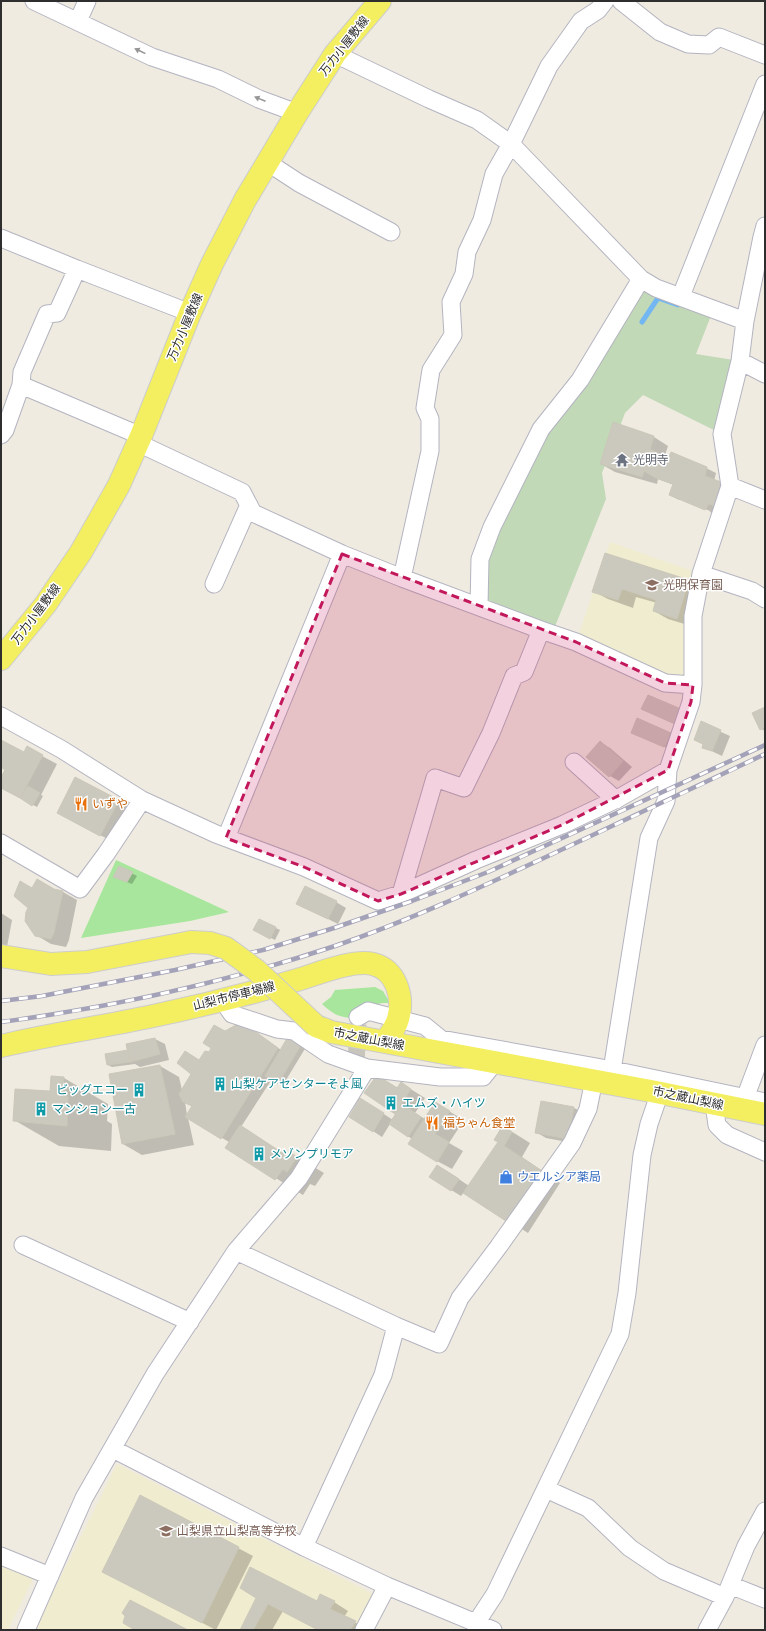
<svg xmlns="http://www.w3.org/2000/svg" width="766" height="1631" font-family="'Noto Sans','Noto Sans JP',sans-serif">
  <rect width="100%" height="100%" fill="#efebe0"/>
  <!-- education -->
  <path fill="#f0ecd0" d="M610,542L701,574L693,685L576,642Z
    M117,1464L381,1598L364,1630H34Z
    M1,1563L34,1577L8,1630H1Z"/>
  <!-- green -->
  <path fill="#a7e69c" d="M116,860L229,912L190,921L81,938Z
    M375,987L383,991L390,1003H382L357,1009L352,1018C338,1017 333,1014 322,1004L331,997L335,990Z"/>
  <!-- cemetery -->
  <path fill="#c1d9b7" d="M641,279L714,308L696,354L740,361L722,434L643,395L625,413L602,473L606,499L552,634L479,606L492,527Z"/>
  <!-- shadow -->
  <path fill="#0003" fill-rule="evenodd" d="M654,437L668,446L664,458L669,460L706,468L716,473L714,481L730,489L715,514L710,512V511L679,498V500L670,495L674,485L658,479L657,484L615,472L601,464Z
    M605,554L689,581L703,589L691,626L668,619L654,611L657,603L636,597L633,608L608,599L593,591Z
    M765,708V731L761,729Z
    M701,723L730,736L722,756L703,747L704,745L695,739Z
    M670,734L675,737L669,749L637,735Z
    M1,741L24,753L27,748L57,764L41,795L43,796L37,807L1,788V778L6,770L1,767Z
    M600,742L610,748L632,767L619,781L610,776Z
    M76,778L133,809L115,843L72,820Z
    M120,867L137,876L132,884L119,879Z
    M54,890L63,892L77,900L69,940L66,947L51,944L36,935L30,907Z
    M336,902L346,908L338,924L298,904Z
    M1,913L12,920L7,947L1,946Z
    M259,920L280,930L275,940L259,932Z
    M225,1032H256L281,1050L289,1037L306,1047L283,1085L272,1079L241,1127L288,1156L290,1153L324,1173L315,1186L310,1184L303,1195L226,1147L229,1142L188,1118L194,1145L142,1155L123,1144L110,1075L160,1066L179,1077L182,1090L200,1061L209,1053ZM185,1102L193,1107L187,1115Z
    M155,1039L165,1044L169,1060L140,1067L135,1064L112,1067L108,1065L129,1051L127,1045Z
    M377,1076L398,1088L401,1083L425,1098L415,1113L425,1119L435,1103L464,1120L449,1143L463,1151L452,1169L437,1161L412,1139L390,1124L382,1137L373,1131L370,1105L393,1120L397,1114L366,1093Z
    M64,1078L108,1104L107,1121L112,1124L111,1151L59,1146L14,1120L51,1092Z
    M542,1102L574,1108L584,1113L578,1144L546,1138L536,1132Z
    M503,1126L530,1143L522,1157L560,1183L528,1233L464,1192L461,1196L430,1177L447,1171L469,1186L499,1142Z
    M238,1548L253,1556L216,1630L103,1572Z
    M257,1597L334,1602L348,1611L344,1617L370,1630H319L283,1611L272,1630H241Z"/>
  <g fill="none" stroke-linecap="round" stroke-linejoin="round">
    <!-- stream -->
    <path stroke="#72b7f2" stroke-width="5" d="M642,322L658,298L678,305"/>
  </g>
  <!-- building -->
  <path fill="#cbc9be" stroke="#cbc8b9" d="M613,422L654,436L650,449L663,456L656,478L644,471L642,477L600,464Z
    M671,452L707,467L705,476L721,482L714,506L709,504L705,510L669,495L673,484L656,478L661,462L666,464Z
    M605,553L689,580L677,619L653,611L656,600L622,589L618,600L592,592Z
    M648,695L681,709L675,724L641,709Z
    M765,707V727L760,730L752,713Z
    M637,718L671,733L664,747L631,733Z
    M701,721L721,730L712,751L702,748L703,744L694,740Z
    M1,740L24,752L27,746L43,755L20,798L1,788V777L5,770L1,767Z
    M600,741L623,761L609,777L586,757Z
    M75,777L119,800L100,836L57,813Z
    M28,786L40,793L32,806L20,798Z
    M119,866L133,872L127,882L113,877Z
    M37,879L54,889L63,891L54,932L51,939L35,936L25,921L26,912L28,908L14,896L20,881L32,888Z
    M305,886L337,901L328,919L296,904Z
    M259,919L276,927L270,939L253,930Z
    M214,1025L225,1031L236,1025H246L278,1048L221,1139L185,1117L192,1106L183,1102L179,1094L191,1074L177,1063L185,1051L199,1060L205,1051L209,1052L211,1048L203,1043Z
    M289,1035L302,1043L278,1084L265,1076Z
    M155,1038L160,1054L130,1062L126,1044Z
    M128,1050L130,1062L107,1065L105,1054Z
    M160,1065L175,1134L122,1144L109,1074Z
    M377,1075L397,1088L401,1082L411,1089L395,1114L364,1093Z
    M51,1076L64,1077L63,1096L68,1097L67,1126L13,1121L15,1089L50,1091Z
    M360,1098L384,1113L373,1132L349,1117Z
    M541,1101L574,1107L568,1139L535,1133Z
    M435,1102L450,1111L435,1134L449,1142L437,1162L408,1144Z
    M402,1104L421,1117L408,1137L389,1124Z
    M240,1125L287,1156L290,1152L297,1157L287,1172L283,1169L275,1180L225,1148Z
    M503,1125L512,1132L504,1146L542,1171L509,1223L463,1193L498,1142L494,1140Z
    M437,1165L459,1179L451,1191L429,1177Z
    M140,1495L239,1547L202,1623L102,1572Z
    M250,1567L317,1601L320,1594L335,1601L330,1609L356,1621L350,1630H318L268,1604L253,1630H240L256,1598L240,1588Z
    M130,1600L188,1630H135L123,1623L125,1616L122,1613Z"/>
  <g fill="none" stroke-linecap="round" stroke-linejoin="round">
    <!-- minor-tunnel -->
    <path stroke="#c8c5bc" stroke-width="17" stroke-dasharray="17 8" stroke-linecap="butt" d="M356,1064L358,1024"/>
    <!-- minor casing -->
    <g stroke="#b4b4c1" stroke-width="19">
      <path id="minor" d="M34,1L152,57L218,79L259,99L297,113
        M621,1L660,32L688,44L709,45L719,37L765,55
        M78,21L87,1
        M335,54L429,99L477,120L511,144L641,279L656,288L745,321
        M267,162L299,183L391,232
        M1,238L77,269
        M681,296L765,84
        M740,361L765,374
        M21,385L141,436
        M1,435L5,430L21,385L22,372L47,314L57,313L77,269L190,313
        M138,443L242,492L253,513L342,554L402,578L541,630L576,642L665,683L693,685
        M730,486L765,500
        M701,574L752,591L765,599
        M402,578L430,451V419L425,408L431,370L453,335L451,302L464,274L467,252L482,220L494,174L511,144L549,66L581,21L598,10L605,1
        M214,584L249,505
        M479,606L480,559L492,527L541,429L580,380L641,279
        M1,716L61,749L142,800L216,834L304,867L378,901L401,894L476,860L562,825L617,799L668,770
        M574,762L616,800
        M226,838L342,554
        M1,843L80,889L106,854L142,800
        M401,894L435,778L464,788L491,733L514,676L524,672L541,630
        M223,1001L232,1014L277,1029L294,1031L328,1054L367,1068L440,1077H483L495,1062
        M358,1017L368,1011L425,1026L441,1039L613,1070L765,1102
        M610,1083L649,838L666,801L668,770L691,702L693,685V616L701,574L730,486L722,434L740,361L745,321L762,237L765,226
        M714,1104L717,1125L727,1135L765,1152
        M740,1107L745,1098L765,1045
        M23,1245L190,1322
        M236,1251L396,1326L439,1344L460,1298L499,1246L572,1143L588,1109L594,1080
        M113,1449L304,1547L387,1586L493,1630
        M546,1489L588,1508L630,1548L664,1571L725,1597
        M304,1547L383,1375L396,1326
        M1,1556L50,1576
        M730,1585L765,1599
        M476,1623L495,1594L620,1334L627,1293L642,1155L649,1124L660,1092
        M26,1630L84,1498L155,1374L236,1251L299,1178L367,1068
        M364,1630L387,1586
        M707,1630L725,1597L746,1546L765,1511"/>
    </g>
    <!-- major casing -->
    <g stroke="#cdcdcd" stroke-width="24">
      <path id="major" d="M1,659L45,605L81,552L119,485L141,436L190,313L212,264L245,200L297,113L335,54L380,1
        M1,956L51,964L87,962L191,942
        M316,1026L331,1032L651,1091L765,1114
        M1,1046C51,1034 102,1027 153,1016C201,1006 249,994 297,980C317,974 353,959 373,964C397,970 404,998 398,1019C396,1027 390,1035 385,1042"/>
    </g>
    <!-- minor -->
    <use href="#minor" stroke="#fff" stroke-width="17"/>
    <!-- major -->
    <use href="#major" stroke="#f4ef60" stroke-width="22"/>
    <!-- rail casing -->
    <g stroke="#a3a2b8" stroke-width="4.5">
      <path id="rail" d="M1,1001L42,996L175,970L263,950L334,928L412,901L488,872L765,745
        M1,1022C114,1007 227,982 335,946C408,921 477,889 546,857C619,823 692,789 765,754"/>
    </g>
    <!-- rail -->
    <use href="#rail" stroke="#fff" stroke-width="3" stroke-dasharray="9" stroke-linecap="butt"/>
    <!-- major-bridge casing -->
    <g stroke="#cdcdcd" stroke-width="24" stroke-linecap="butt">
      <path id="major-bridge" d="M191,942L210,943L226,948L256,970L316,1026"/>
    </g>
    <!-- major-bridge -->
    <use href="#major-bridge" stroke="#f4ef60" stroke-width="22"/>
  </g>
  <!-- one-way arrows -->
  <defs><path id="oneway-solid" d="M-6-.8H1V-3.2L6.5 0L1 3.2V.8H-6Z"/></defs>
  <g fill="#969696">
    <use href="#oneway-solid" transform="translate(140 51) rotate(-154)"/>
    <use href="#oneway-solid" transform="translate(260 99) rotate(-158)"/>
  </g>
  <!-- marked area -->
  <path fill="#c2185b" fill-opacity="0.2" stroke="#c2185b" stroke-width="3" stroke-dasharray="8 5" stroke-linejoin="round" d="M342,554L576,642L665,683L693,685L691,702L668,770L562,825L401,894L378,901L304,867L226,838Z"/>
  <!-- icons -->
  <defs>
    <g id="temple-bare" transform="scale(1.08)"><path d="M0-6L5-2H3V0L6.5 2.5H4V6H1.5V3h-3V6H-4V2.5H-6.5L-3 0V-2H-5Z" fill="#6b7280" stroke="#fff" stroke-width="2.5" paint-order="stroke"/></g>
    <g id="school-bare" transform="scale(1.08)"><path d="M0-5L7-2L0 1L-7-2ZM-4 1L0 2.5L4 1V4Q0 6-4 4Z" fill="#8d6e63" stroke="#fff" stroke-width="2.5" paint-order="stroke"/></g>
    <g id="restaurant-bare" transform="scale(1.08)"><path d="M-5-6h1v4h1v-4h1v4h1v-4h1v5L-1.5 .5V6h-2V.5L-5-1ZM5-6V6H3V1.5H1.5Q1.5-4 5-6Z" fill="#e8710a" stroke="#fff" stroke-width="2.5" paint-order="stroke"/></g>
    <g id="building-bare" transform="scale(1.08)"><path d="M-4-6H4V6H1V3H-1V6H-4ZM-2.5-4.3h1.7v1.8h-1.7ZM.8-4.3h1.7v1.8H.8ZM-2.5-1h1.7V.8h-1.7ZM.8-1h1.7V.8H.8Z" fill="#0f9aa8" stroke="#fff" stroke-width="2.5" paint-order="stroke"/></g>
    <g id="shop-bare" transform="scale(1.08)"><path d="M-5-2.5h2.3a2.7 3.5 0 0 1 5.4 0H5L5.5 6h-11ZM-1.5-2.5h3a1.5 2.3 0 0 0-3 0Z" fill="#3f7fe0" stroke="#fff" stroke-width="2.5" paint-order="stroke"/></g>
  </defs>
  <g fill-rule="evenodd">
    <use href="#temple-bare" x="622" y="460"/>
    <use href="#school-bare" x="652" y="585"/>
    <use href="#restaurant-bare" x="81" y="804"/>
    <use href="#building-bare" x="220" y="1084"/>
    <use href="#building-bare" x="139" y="1090"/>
    <use href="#building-bare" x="391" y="1103"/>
    <use href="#building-bare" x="41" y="1109"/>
    <use href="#restaurant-bare" x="432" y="1123"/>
    <use href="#building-bare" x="259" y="1154"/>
    <use href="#shop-bare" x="506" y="1177"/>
    <use href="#school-bare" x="166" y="1531"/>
  </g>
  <g text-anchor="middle" stroke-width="3" stroke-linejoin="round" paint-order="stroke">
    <!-- street labels -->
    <g font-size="12" fill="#2e2e2e" stroke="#fff">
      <text transform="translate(344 46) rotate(-52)" y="4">万力小屋敷線</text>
      <text transform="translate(185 327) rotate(-67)" y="4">万力小屋敷線</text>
      <text transform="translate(36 614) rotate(-53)" y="4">万力小屋敷線</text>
      <text transform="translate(234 996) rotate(-14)" y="4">山梨市停車場線</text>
      <text transform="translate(369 1039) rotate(11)" y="4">市之蔵山梨線</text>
      <text transform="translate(688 1098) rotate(12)" y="4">市之蔵山梨線</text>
    </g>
    <!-- worship labels -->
    <g font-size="12" fill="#5b616d" stroke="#fff" text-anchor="start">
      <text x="633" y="464">光明寺</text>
    </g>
    <!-- education labels -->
    <g font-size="12" fill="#785e54" stroke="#fff" text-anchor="start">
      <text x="663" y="589">光明保育園</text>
      <text x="177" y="1535">山梨県立山梨高等学校</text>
    </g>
    <!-- food labels -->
    <g font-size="12" fill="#c56008" stroke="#fff" text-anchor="start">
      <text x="92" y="808">いずや</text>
      <text x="443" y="1127">福ちゃん食堂</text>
    </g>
    <!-- culture labels -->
    <g font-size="12" fill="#0d838f" stroke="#fff" text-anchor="start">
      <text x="231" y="1088">山梨ケアセンターそよ風</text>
      <text x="128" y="1094" text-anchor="end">ビッグエコー</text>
      <text x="402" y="1107">エムズ・ハイツ</text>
      <text x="52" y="1113">マンション一古</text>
      <text x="270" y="1158">メゾンプリモア</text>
    </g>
    <!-- shop labels -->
    <g font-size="12" fill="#366cbe" stroke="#fff" text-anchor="start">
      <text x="517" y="1181">ウエルシア薬局</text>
    </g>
  </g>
  <!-- border -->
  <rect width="766" height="1631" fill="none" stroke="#2e2e2e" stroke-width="4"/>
</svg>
